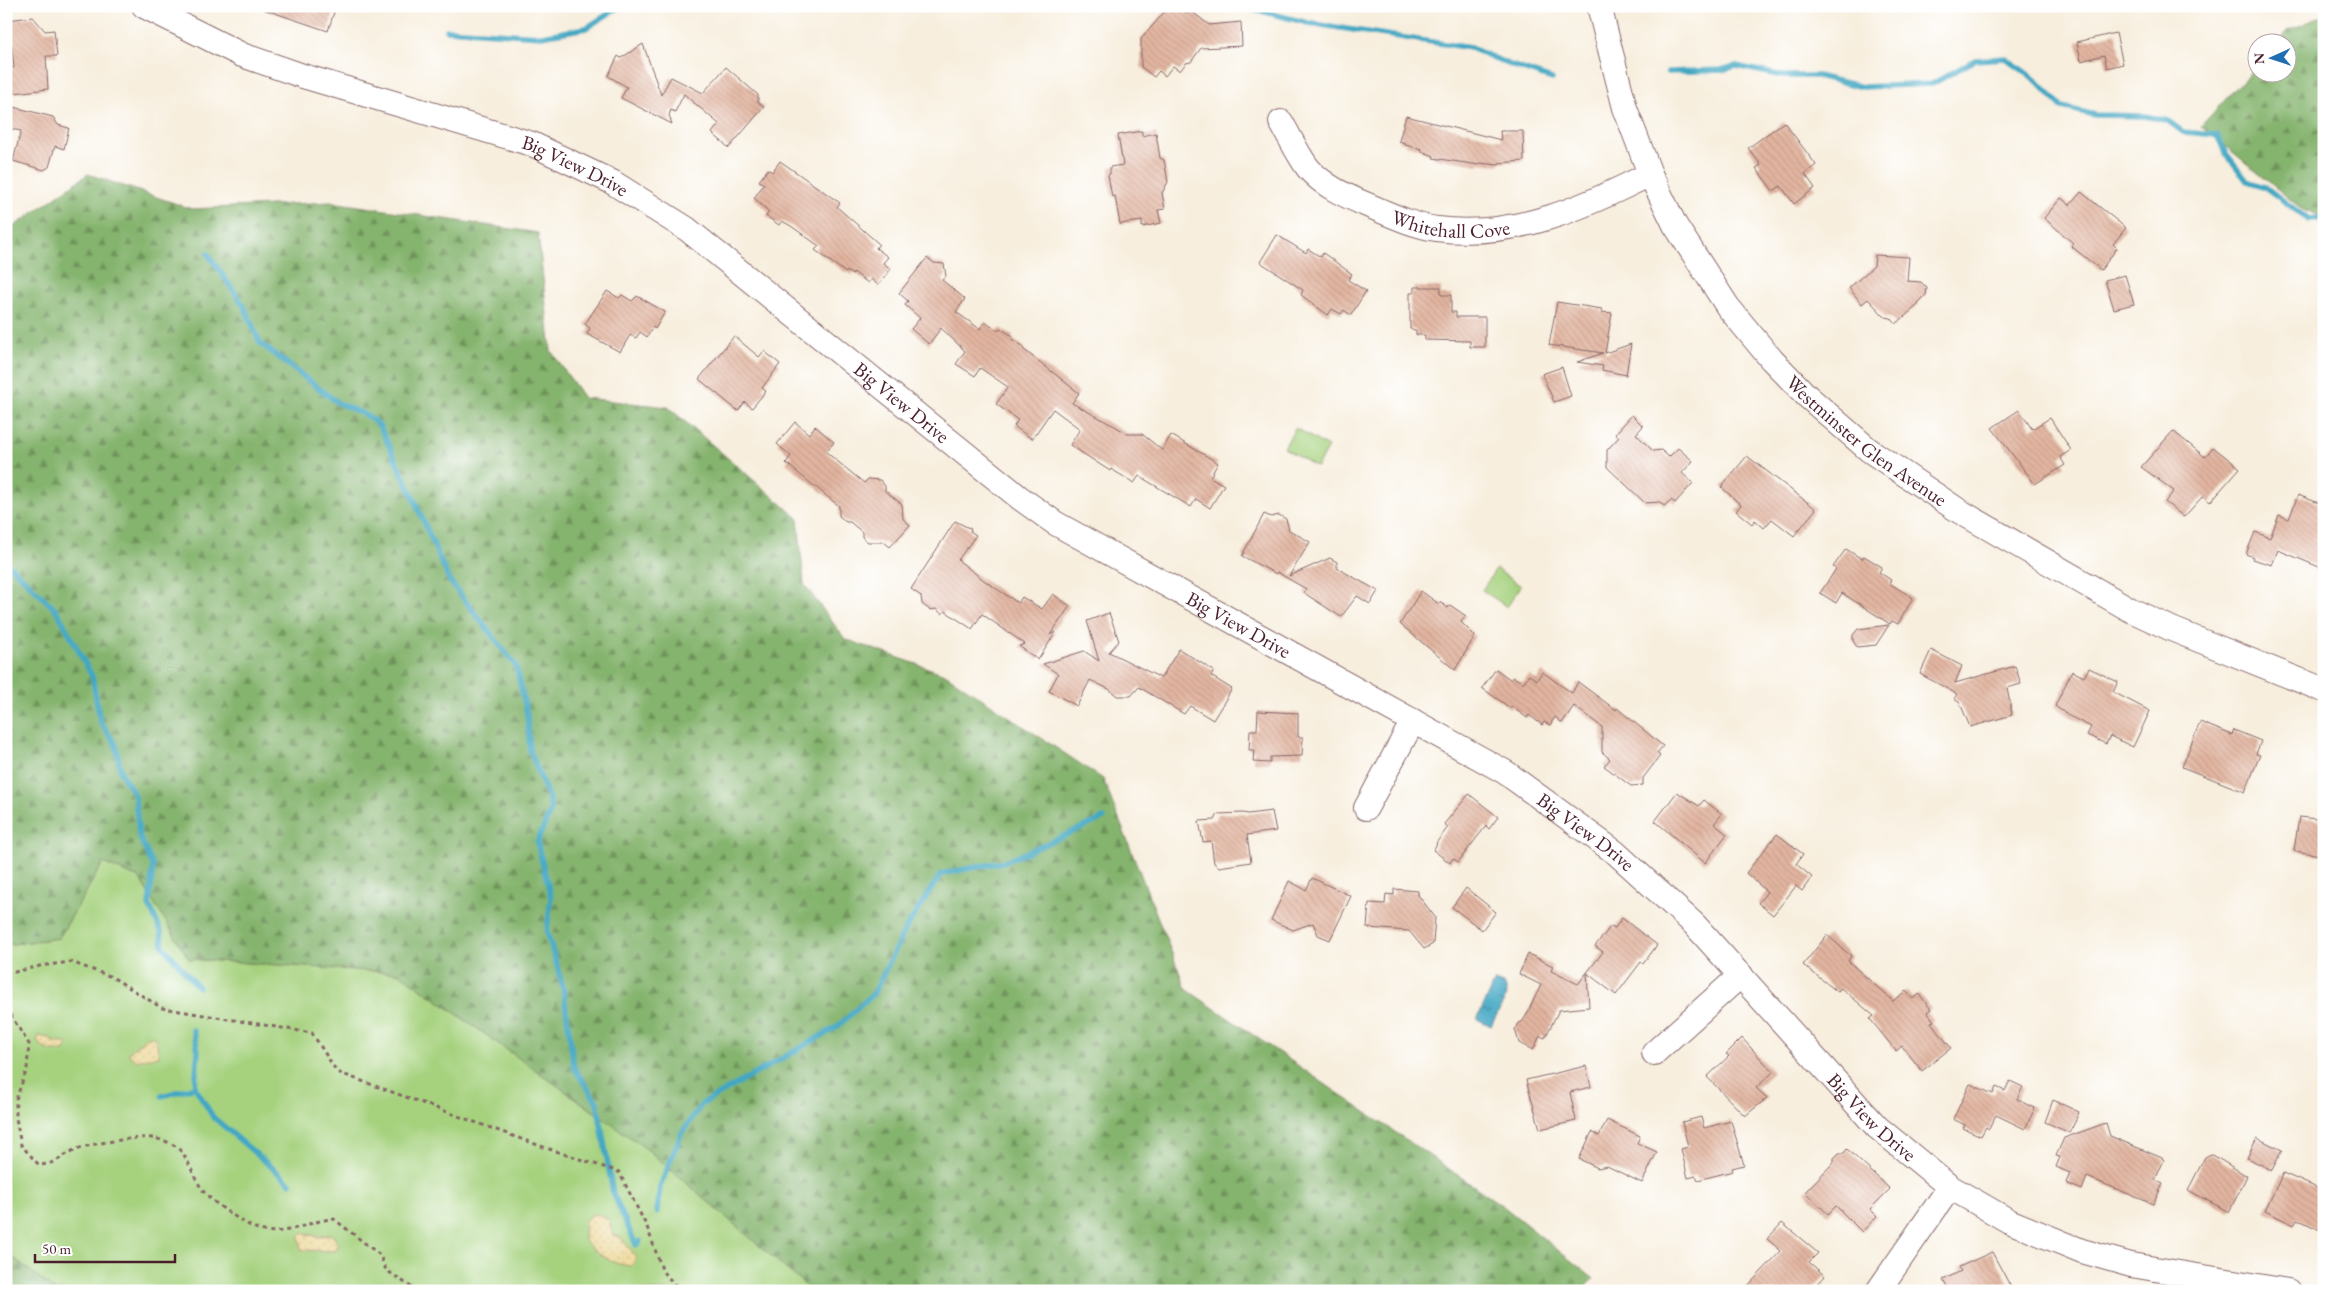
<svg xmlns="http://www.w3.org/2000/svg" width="2330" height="1297" font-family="'EB Garamond',serif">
  <defs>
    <pattern id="forest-firs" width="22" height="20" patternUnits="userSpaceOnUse" patternTransform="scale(1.25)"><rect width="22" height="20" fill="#84b46d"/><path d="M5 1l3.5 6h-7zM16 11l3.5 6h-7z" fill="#6e925a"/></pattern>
    <pattern id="sand-dots" width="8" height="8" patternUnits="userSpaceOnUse" patternTransform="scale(1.25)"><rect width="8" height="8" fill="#eeda9e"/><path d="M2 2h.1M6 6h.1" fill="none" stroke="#cebb88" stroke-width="1.8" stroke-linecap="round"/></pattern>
    <pattern id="water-ripples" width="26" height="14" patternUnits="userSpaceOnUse" patternTransform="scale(1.25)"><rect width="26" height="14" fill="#43a7c3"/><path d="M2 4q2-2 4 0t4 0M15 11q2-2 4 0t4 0" fill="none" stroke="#3a879f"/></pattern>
    <pattern id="building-back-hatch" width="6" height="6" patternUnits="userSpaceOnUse" patternTransform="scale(1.25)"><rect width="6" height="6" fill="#e2b5a0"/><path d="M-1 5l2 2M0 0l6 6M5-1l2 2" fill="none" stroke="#c39b8a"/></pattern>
  </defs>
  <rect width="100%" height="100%" fill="#fff"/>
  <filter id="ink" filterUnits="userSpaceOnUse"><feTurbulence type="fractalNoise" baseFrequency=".02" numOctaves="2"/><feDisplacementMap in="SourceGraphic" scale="10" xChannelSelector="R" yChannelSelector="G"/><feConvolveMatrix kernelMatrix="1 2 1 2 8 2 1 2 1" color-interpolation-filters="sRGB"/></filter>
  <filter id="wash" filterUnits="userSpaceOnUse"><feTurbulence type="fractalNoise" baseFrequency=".0096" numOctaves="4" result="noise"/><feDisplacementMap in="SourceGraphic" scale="20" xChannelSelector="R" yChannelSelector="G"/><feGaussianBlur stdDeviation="1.12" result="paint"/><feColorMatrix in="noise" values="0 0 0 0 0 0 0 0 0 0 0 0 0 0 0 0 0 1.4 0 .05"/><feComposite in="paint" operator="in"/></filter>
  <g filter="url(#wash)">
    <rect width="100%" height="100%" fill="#f7eedd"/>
    <!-- grass -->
    <path fill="#a6d27e" stroke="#787854" d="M1295,428L1328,447L1317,467L1284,448Z
      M1496,569L1521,586L1507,607L1482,590Z
      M103,863L139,878L189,959L399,973L648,1150L812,1291H56L6,1252V945L59,938Z"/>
    <!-- forest -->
    <path fill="url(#forest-firs)" stroke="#676a4c" d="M2324,15V218L2303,210L2201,126L2257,65L2258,72H2288V42H2278L2288,31Z
      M88,174L192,209L332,202L538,233L551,351L584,398L668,407L798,518L804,584L845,639L945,674L1103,779L1186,989L1503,1206L1594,1279L1582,1291H812L648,1150L399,973L189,959L139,878L103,863L59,938L6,945V232Z
      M6,1252L56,1291H6Z"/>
    <!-- sand -->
    <path fill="url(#sand-dots)" stroke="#9c7c64" d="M39,1036L49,1038L56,1043H67L66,1050C53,1053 44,1051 37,1041Z
      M147,1037H154C158,1042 157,1050 159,1056L137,1061L129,1055V1052Z
      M598,1214L609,1220L613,1236L620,1237L636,1256V1261L631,1266C612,1265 597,1254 584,1240L585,1221L591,1215Z
      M303,1233L319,1237L330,1234L335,1238L338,1246L335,1251L301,1250L299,1236Z"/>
    <!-- water -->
    <path fill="url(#water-ripples)" stroke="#466377" d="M1495,981L1505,985L1507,995L1491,1026L1477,1019Z"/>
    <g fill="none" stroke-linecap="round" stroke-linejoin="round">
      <!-- stream -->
      <path stroke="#43a7c3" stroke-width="5.5" d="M1242,6L1308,23L1471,48L1508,64L1552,79
        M447,30L542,36L586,28L621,6
        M1668,72L1721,70L1736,66L1783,76H1817L1863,87L1932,84L1975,60L2006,58L2037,81L2062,107L2095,115L2145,116L2168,121L2183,132L2217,135L2225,152L2247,181L2265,187L2309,220L2324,218
        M208,254L244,306L260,343L338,403L366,415L379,425L410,490L449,580L516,666L527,714L530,751L549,799L551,810L537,842L551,897L547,932L563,987L574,1068L597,1102L613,1193L636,1245L640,1241
        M6,562L57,611L92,676L100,721L116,745L121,773L135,796L139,836L153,866L149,905L161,931L163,946L198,987
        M193,1030L198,1050L195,1087L213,1117L290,1183
        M162,1096L195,1087
        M657,1212L660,1187L681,1134L702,1104L837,1027L874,993L906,928L941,874L1007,861L1104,818"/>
    </g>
    <g id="blocks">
      <!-- building -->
      <path fill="url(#building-back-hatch)" d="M264,6H336L328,31L263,9Z
        M1178,6L1187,14L1190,10L1209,25L1241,22L1242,46L1201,48L1191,62L1186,63L1180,71L1173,66L1165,76L1159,71L1154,77L1141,67V39L1167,9Z
        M33,17L45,31L54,30L57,56H46L48,89L6,94V68H14L11,42L6,37V20Z
        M2116,33L2123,64L2107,68L2104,55L2081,61L2077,42Z
        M643,44L661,95L671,77L703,93L726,67L758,95V102L764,107L729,148L712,133L719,124L684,94L675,112L671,110L669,115L672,124L621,98L627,87L608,76L618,56L621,58Z
        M6,105L53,117L58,125L69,128L64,149L55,146L49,167L44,170L13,161L21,131L6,128Z
        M1406,116L1501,140L1500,131H1523L1524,161L1499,163V165L1479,163V165L1433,158L1434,156L1421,151L1422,149L1405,145V143L1399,141Z
        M1784,122L1816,165L1805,174L1815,188L1794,204L1781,186L1773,191L1756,168L1761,165L1748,148Z
        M1142,131V136L1156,133L1160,158L1164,160L1168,182L1162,193L1165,209L1158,210L1161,223L1142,227V221L1120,224L1115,196L1112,197L1108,175L1110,174V167L1123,165L1118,135Z
        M780,161L840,203L837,207L879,244L876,248L888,257L883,263L891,269L878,285L871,279L868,283L854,272L852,275L847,271L846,273L815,250L819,246L791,226L782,221L779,225L766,216L769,212L754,198L764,184L759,181L768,169L772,172Z
        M2081,192L2126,228L2113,244L2117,248L2101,270L2071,246L2073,243L2044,218L2061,198L2070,205Z
        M1277,235L1306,253L1308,249L1321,257L1323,253L1352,274L1348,280L1366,291L1351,315L1344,310L1341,314L1332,309L1328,315L1301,295L1303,290L1260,262Z
        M1875,255L1909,257L1907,281L1921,282L1927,288L1926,295L1918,303L1919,304L1896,324L1891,318L1885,317L1868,299L1862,304L1849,288L1874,266Z
        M927,258L934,263L944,264L946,276L942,280L965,299L956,312L980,329L985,322L998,331L1000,328L1013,336L1012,339L1024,347L1023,349L1079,393L1072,403L1129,434H1142L1162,450L1171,435L1218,463L1210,477L1224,485L1210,508L1196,499L1191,507L1139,476L1134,483L1111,469L1110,471L1070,445L1080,429L1053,409L1032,439L1014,426L1018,420L996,404L1008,387L980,368L975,376L956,364L965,351L941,328L929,344L911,329L920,318L905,305L908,301L899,293Z
        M2125,275L2134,304L2114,309L2105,280Z
        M1414,287H1441V295H1451V312H1456V317H1485V347H1470V341L1425,340V335H1416V330L1410,329V293H1414Z
        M607,291L619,298L622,295L632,301L637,296L665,312L655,329L653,327L647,337L640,332L636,338L630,335L620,352L587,334L590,328L585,324Z
        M1557,302L1602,309L1601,312L1612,313L1605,353L1631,344L1626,375L1602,370L1603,366L1577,362L1603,353L1549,345Z
        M734,336L759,357L764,351L780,364L762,388L766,391L752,408L745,402L738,411L699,379Z
        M1562,367L1571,396L1554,402L1542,374Z
        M2019,410L2032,429L2050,418L2071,450L2060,457L2065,465L2035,484L1992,428Z
        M1632,415L1643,426L1636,434L1653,451L1661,450L1669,457L1678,448L1693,461L1682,473L1693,483L1675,503L1671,500L1664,506L1660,502L1645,503L1607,467V450L1619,437L1615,434Z
        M795,422L809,434L815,426L834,442L826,452L864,483L868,479L880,480L885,486V491L902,504L903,519L910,525L890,547L884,542H868L862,537V532L850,522H846L839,516V506L786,463L791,456L777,444Z
        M2173,431L2205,457L2213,447L2240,468L2210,502L2203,496L2184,517L2165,502L2174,491L2141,467Z
        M1747,456L1816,509L1794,536L1772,519L1764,528L1755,520L1752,524L1736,511L1741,505L1721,487Z
        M2298,495L2324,505V569L2278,550L2272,565L2252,559L2253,557L2246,554L2255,532L2270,538L2279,515L2289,519Z
        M1264,514L1271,517L1279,515L1286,519L1289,530L1310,542L1289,576L1330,558L1337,562V568L1378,591L1370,604L1357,596L1341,617L1304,593L1306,589L1277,572L1276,574L1242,556Z
        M955,521L971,529L970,531L976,535L958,560L985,581L1018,603L1022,597L1042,609L1053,594L1070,606L1050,635L1056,632L1038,660L1019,646L1025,644L982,614L972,629L945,611L942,614L936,609L930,610L922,604L921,596L911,589Z
        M1846,549L1862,559L1864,556L1882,567L1879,572L1891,580L1889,583L1913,598L1898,624L1892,621L1890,624L1842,593L1836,603L1820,593L1836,569L1833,567Z
        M1421,591L1439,604L1440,602L1448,608L1450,605L1466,616L1461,622L1475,636L1455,670L1400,624Z
        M1109,613L1119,641L1109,652L1161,678L1179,649L1214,671L1211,676L1232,689L1213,720L1190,706L1184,714L1139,687L1131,696H1117L1109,689L1090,680L1077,706L1049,691L1058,674L1043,664L1084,651L1099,661L1087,621Z
        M1889,625L1876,645L1857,647L1853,641V635L1858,629Z
        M1931,650L1962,666L1955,683L2015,666L2021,684L2007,688L2012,715L1970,727L1960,703L1954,699L1957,694L1920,674Z
        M2089,668L2118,682L2113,692L2150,711L2133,747L2110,736L2106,744L2087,735L2091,727L2069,716L2055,706L2072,671L2084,677Z
        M1496,669L1511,680L1513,677L1523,683L1529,675L1537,680L1542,672L1572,693L1578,682L1616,710L1617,708L1663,746L1657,753L1660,756L1643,778V785L1631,786L1604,766L1610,759L1602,752V727L1574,706L1562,723L1555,717L1550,725L1544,722L1542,725L1529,715L1527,718L1511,706L1510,708L1482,688Z
        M1258,711L1298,713V737H1303L1302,756L1270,757V763L1253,762L1254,750H1249L1250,730H1257Z
        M2200,722L2232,735L2234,730L2261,741L2256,754L2260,755L2245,792L2182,767Z
        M1677,792L1699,806L1704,800L1722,814L1714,824L1727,834L1705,863L1655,821Z
        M1469,794L1498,817L1489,829L1486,826L1458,862L1453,858L1450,863L1433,850L1437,844L1436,843L1448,827L1444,824Z
        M1272,811L1276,831L1247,835L1251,862L1219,867L1214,863L1211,841L1203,842L1199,821L1215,820L1218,814L1243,813L1248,814Z
        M2299,817L2324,820V849H2321V855L2294,851Z
        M1777,834L1803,854L1796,864L1812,877L1802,891L1796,886L1773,915L1758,903L1767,892L1746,873Z
        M1312,878L1351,896L1330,940L1318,935L1313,923L1293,930L1271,920L1289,881L1306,890Z
        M1466,888L1496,912L1482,930L1452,907Z
        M1394,889L1418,891V895L1435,917L1433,944L1424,949L1409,931L1367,928L1369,903L1385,904L1386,894L1394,895Z
        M1622,918L1657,945L1643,964L1641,962L1616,995L1587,973L1589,1007L1559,1010L1545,1038L1540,1036L1533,1050L1519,1043L1515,1029L1518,1023L1522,1022L1526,1016L1541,985L1519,974L1528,954L1553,966L1551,971L1578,984L1603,952L1595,946L1611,926L1615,928Z
        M1827,935L1851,956L1848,961L1893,1001L1906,991L1913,999L1919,994L1931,1009L1927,1012L1934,1021L1931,1022L1951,1048L1922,1071L1902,1046L1896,1051L1870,1019L1874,1016L1841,988L1838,992L1803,965Z
        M1742,1038L1773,1072L1756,1088L1767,1098L1745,1116L1707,1077L1729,1056L1726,1054Z
        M1586,1066L1591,1087L1570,1092L1576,1121L1540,1129L1526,1080Z
        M2010,1081L2023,1087L2017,1099L2035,1108L2025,1129L1996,1115L1989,1129L1986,1127L1981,1136L1963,1128L1965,1125L1953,1119L1970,1084L1993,1094L1996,1087L2005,1091Z
        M2053,1100L2079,1112L2070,1133L2045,1122Z
        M1701,1117L1704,1128L1731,1121L1744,1165L1732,1168L1733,1171L1698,1180L1696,1176L1688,1178L1681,1149L1688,1147L1682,1122Z
        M1607,1120L1640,1136L1637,1143L1657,1152L1642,1183L1607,1166L1598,1168L1579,1159L1592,1132L1599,1136Z
        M2106,1123L2110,1136L2162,1158L2164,1160L2155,1180L2163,1184L2153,1204L2087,1177L2082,1190L2066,1183L2070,1173L2056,1167L2060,1157L2056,1156L2064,1138Z
        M2257,1138L2282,1150L2272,1170L2247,1158Z
        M1847,1149L1890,1189L1870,1209L1877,1216L1862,1232L1836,1206L1828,1214L1805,1192L1834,1162V1158L1839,1153H1844Z
        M2211,1154L2247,1176L2229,1212L2188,1190L2205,1157Z
        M2283,1173L2324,1191V1232L2297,1219L2294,1225L2265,1211Z
        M1782,1223L1818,1253L1809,1262L1825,1276L1811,1291H1743L1781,1251L1767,1239Z
        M1992,1252L2013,1291H1949L1943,1280L1961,1271L1959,1267Z"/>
    </g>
  </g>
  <g filter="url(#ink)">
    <use href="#blocks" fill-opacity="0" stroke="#876769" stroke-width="1"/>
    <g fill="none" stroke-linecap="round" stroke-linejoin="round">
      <!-- minor casing -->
      <g stroke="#876769" stroke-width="26">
        <g id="minor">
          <path id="s1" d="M144,6L242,55L303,76L532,144L612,182L687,229L1020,498L1055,523L1505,772L1616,853L1694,924L1877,1127L1950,1187L2009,1221L2082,1251L2131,1265L2288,1291"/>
          <path id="s2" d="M1599,6L1625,108L1650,174L1675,225L1728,307L1772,360L1807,396L1869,450L1959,511L2131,610L2174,630L2324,690"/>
          <path id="s3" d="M1281,122C1290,137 1298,155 1308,168C1325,188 1349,197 1372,207C1393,216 1415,226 1437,229C1514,239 1583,208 1650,174"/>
          <path d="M1366,808L1413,721"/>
          <path d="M1654,1053L1741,975"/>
          <path d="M1878,1291L1950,1187"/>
        </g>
      </g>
      <!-- path -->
      <path stroke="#876769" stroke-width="3" stroke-dasharray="4 4" stroke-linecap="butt" d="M6,974L40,966L71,962L112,977L162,1008L312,1033L337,1072L546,1148L619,1172L647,1227L663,1272L681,1291
        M6,1008L29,1044L27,1069L16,1099V1118L21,1145L39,1165C59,1164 61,1155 77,1149C89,1144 139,1136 152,1138C191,1144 185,1166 204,1192C213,1203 250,1229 264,1231C290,1235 310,1220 334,1219L380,1255L386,1270L417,1291"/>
      <!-- minor -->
      <use href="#minor" stroke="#fff" stroke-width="24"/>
    </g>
  </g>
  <g text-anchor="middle" stroke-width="4" stroke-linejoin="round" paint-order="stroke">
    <!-- street labels -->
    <g font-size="20" fill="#4a1f2b" stroke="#fff">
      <text dy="7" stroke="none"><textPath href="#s1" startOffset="461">Big View Drive</textPath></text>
      <text dy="7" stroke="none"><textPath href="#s3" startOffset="211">Whitehall Cove</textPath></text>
      <text dy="7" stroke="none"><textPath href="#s1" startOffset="866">Big View Drive</textPath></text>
      <text dy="7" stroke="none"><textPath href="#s2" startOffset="524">Westminster Glen Avenue</textPath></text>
      <text dy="7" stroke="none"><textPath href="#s1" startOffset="1271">Big View Drive</textPath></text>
      <text dy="7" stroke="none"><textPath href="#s1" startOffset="1676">Big View Drive</textPath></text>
      <text dy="7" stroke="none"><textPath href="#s1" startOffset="2081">Big View Drive</textPath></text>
    </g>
  </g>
  <!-- margin -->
  <rect width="2330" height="1297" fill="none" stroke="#fff" stroke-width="25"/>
  <!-- north arrow -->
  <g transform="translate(2272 58) rotate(267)"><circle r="24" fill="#ffffff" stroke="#b7a5aa"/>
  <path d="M0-4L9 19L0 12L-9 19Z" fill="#1f6fb2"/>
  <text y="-8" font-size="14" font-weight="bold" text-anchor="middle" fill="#4a1f2b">N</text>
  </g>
  <!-- scale -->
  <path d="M35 1254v8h140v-8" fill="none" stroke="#4a1f2b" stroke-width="2.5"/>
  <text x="42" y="1254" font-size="15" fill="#4a1f2b" stroke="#ffffff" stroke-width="4" paint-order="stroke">50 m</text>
</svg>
